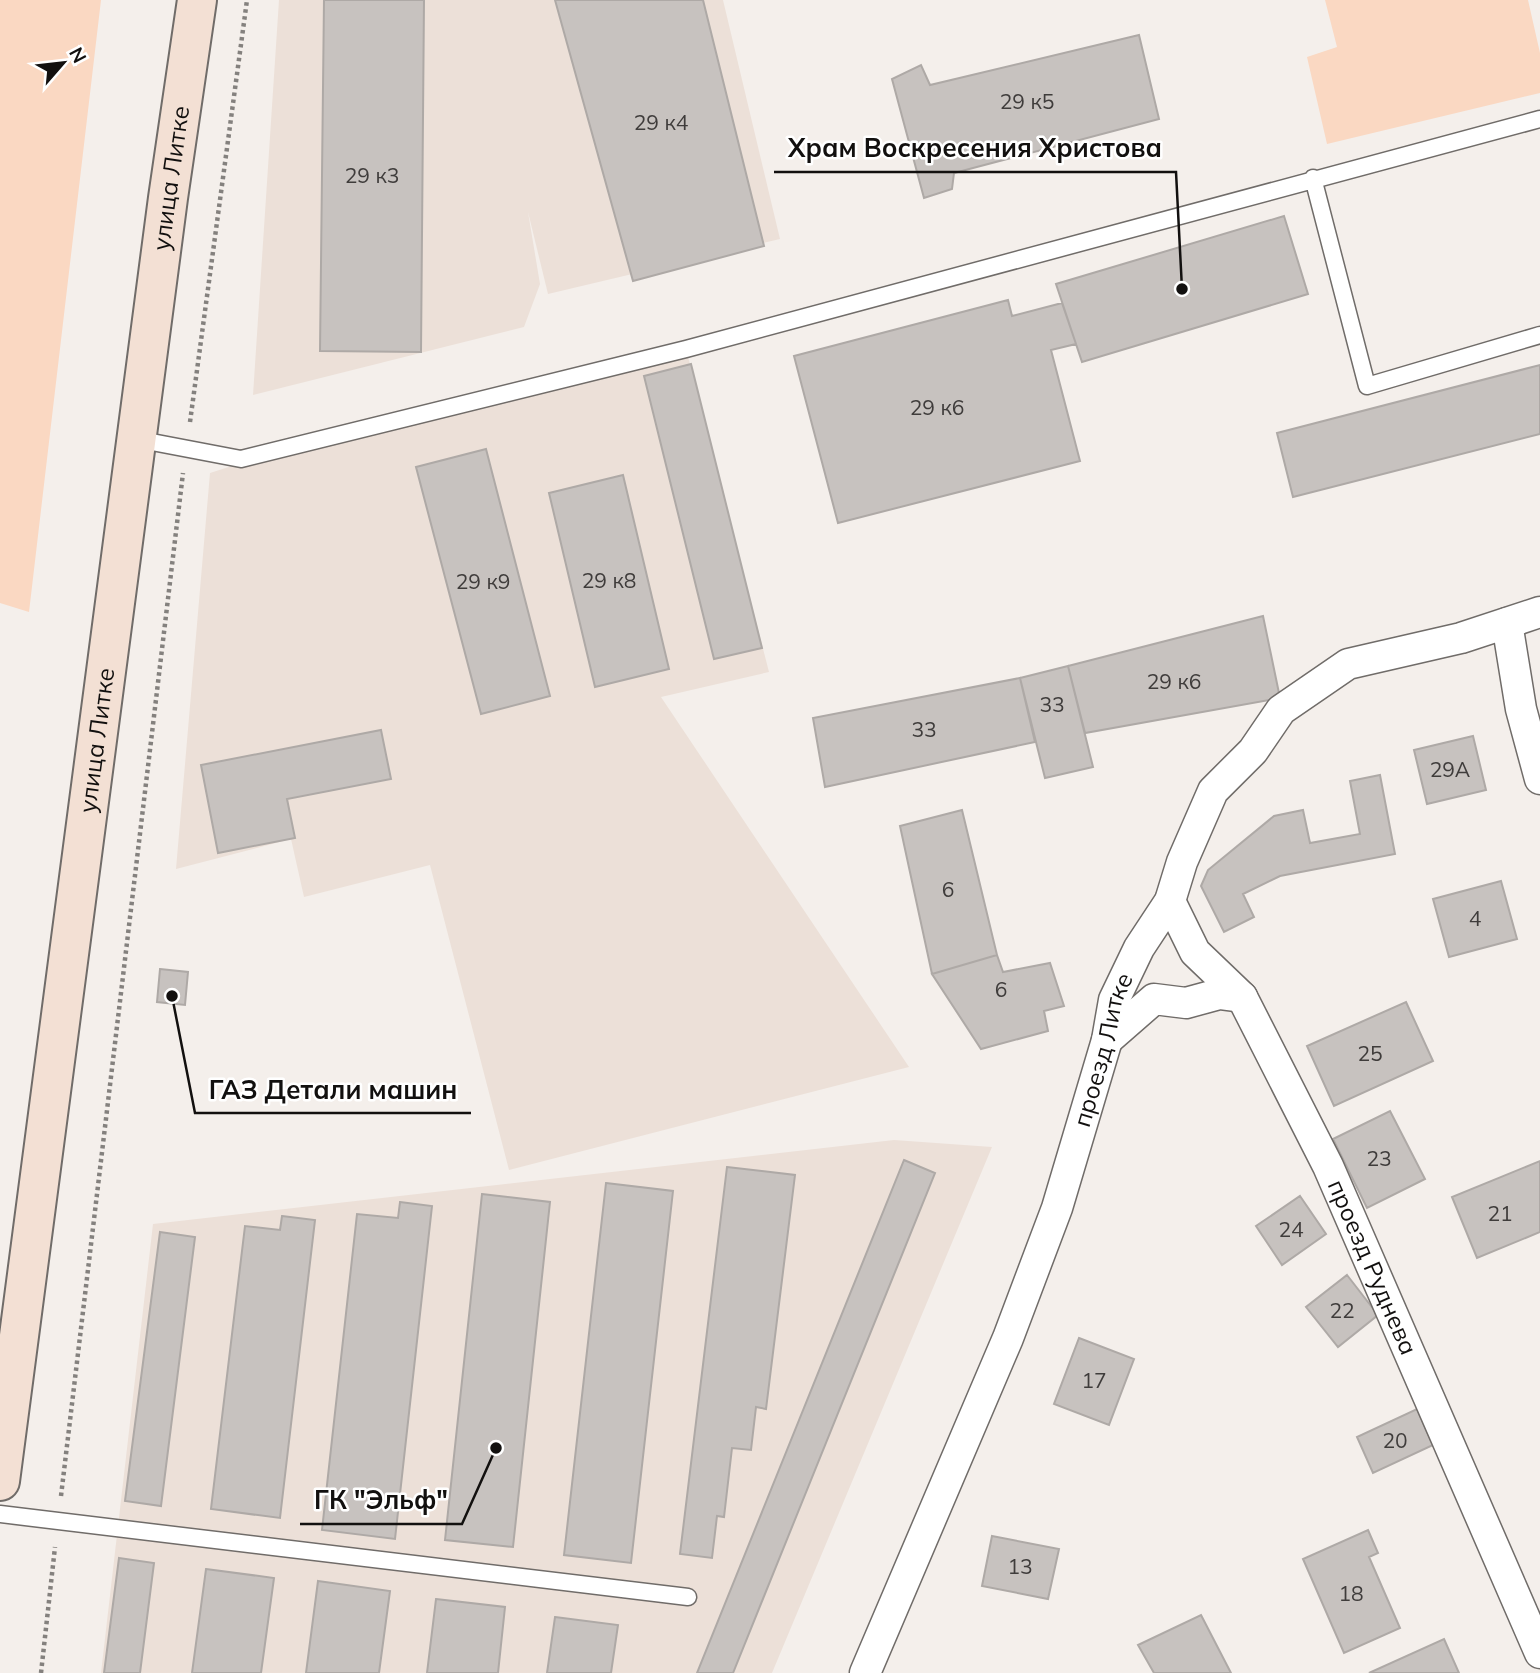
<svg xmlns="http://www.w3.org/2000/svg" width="1540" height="1673" font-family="Mulish,sans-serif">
  <rect width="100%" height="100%" fill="#f4efeb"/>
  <!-- built -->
  <path fill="#ece0d8" d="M279,0H723L780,239L548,294L528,212L540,284L524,327L253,395Z
    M686,349L769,672L661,697L909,1067L509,1170L430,865L304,897L291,839L176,869L210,473L338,432Z
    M894,1140L992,1147L772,1673H101L153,1224Z"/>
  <!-- green -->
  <path fill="#fad8c2" d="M0,0H101L29,612L0,603Z
    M1325,0H1528L1540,53V93L1327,144L1307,57L1337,47Z"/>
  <!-- building -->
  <path fill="#c7c2bf" stroke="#aea9a6" stroke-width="2" d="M324,0H424L421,352L320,351Z
    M555,0H703L764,246L633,281Z
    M1139,35L1159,119L954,173L952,189L924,198L892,79L921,65L930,85Z
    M1284,216L1308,294L1082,362L1056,284Z
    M1008,300L1012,316L1062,303L1076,344L1051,350L1080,461L838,523L794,356Z
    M691,364L762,648L714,659L644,376Z
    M1540,365V434L1293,497L1277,433Z
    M486,449L550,696L481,714L416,467Z
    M623,475L669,669L595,687L549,493Z
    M1263,616L1280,698L1085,733L1068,666Z
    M1068,666L1093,767L1045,778L1020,678Z
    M1020,678L1035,742L825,787L813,718Z
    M381,730L391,779L287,799L295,838L218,853L201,765Z
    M1473,736L1486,790L1427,804L1414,750Z
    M1380,775L1395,854L1280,876L1243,894L1254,917L1224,932L1201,886L1208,870L1274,816L1303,810L1310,843L1360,834L1350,781Z
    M962,810L997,955L932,974L900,826Z
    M1501,881L1517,939L1449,957L1433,899Z
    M997,955L1003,972L1050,963L1064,1006L1044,1011L1048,1031L981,1049L932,974Z
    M160,969L188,972L185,1005L157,1002Z
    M1406,1002L1433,1061L1334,1106L1307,1046Z
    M1390,1111L1425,1179L1367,1208L1333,1139Z
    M904,1160L935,1173L733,1673H697Z
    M1540,1161V1232L1477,1258L1452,1197Z
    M727,1167L795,1175L766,1409L756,1407L751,1450L732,1448L724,1517L717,1516L712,1558L680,1554Z
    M606,1183L673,1191L631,1563L564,1555Z
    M482,1194L550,1202L513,1547L445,1540Z
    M1300,1196L1326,1234L1282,1265L1256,1226Z
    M400,1202L432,1206L395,1539L322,1530L357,1214L398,1218Z
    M282,1216L315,1220L280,1518L211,1509L245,1226L280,1230Z
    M160,1232L195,1237L161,1506L125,1501Z
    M1347,1275L1378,1315L1338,1347L1306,1307Z
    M1079,1338L1134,1359L1109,1425L1054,1404Z
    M1417,1409L1433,1445L1373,1473L1357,1437Z
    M1368,1530L1378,1553L1369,1557L1400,1628L1344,1653L1303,1559Z
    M992,1536L1059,1549L1048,1599L982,1586Z
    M119,1558L154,1563L140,1673H104Z
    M206,1569L274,1578L261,1673H192Z
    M318,1581L390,1591L379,1673H306Z
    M436,1599L505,1607L498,1673H427Z
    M1201,1615L1231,1673H1154L1138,1645Z
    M555,1617L618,1625L611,1673H547Z
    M1444,1639L1459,1673H1369Z"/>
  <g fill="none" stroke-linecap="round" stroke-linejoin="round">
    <!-- service casing -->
    <g stroke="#706c69" stroke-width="19">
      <path id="service" d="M1313,178L1367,386L1540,335
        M136,439L241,459L686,349L1540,119
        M0,1514L688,1597"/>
    </g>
    <!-- minor casing -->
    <g stroke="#706c69" stroke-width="33">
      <g id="minor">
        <path d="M1507,623L1521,709L1540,779"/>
        <path id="s1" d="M1170,901L1195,952L1242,997L1328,1166L1540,1653"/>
        <path d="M1107,1040L1154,999L1186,1003L1219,994L1242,997"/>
        <path id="s2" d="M865,1673L1008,1338L1057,1208L1107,1040L1114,1000L1139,948L1170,901L1182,862L1213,791L1253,751L1281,710L1348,664L1461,638L1540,612"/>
      </g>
    </g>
    <!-- secondary casing -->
    <g stroke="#706c69" stroke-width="42">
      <g id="secondary">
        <path id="s3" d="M0,1481L168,198L197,0"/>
      </g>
    </g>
    <!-- path -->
    <path stroke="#84817e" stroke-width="4.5" stroke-dasharray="3.5 3.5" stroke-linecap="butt" d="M190,422L247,0
      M61,1496L183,473
      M41,1673L55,1547"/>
    <!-- service -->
    <use href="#service" stroke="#fff" stroke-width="16"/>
    <!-- minor -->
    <use href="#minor" stroke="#fff" stroke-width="30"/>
    <!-- secondary -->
    <use href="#secondary" stroke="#f3e0d4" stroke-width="38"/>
  </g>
  <g text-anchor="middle" stroke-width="5" stroke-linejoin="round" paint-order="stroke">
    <!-- number labels -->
    <g font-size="21" fill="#3f3c3b">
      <text x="1027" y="109">29 к5</text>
      <text x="661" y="130">29 к4</text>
      <text x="372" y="183">29 к3</text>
      <text x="937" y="415">29 к6</text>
      <text x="609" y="588">29 к8</text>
      <text x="483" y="589">29 к9</text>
      <text x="1174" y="689">29 к6</text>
      <text x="1052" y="712">33</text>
      <text x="924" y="737">33</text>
      <text x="1450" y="777">29А</text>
      <text x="948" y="897">6</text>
      <text x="1475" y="926">4</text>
      <text x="1001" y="997">6</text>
      <text x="1370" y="1061">25</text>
      <text x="1379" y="1166">23</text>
      <text x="1500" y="1221">21</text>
      <text x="1291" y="1237">24</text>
      <text x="1342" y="1318">22</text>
      <text x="1094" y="1388">17</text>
      <text x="1395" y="1448">20</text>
      <text x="1020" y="1574">13</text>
      <text x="1351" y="1601">18</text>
    </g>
    <!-- street labels -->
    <g font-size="24" fill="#12100f" stroke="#fff">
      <text dy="8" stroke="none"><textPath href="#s3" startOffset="1314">улица Литке</textPath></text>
      <text dy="8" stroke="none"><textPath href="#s3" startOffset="747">улица Литке</textPath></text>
      <text dy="8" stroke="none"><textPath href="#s2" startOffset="668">проезд Литке</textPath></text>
      <text dy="8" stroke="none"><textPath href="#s1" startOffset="422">проезд Руднева</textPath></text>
    </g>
  </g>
  <!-- callouts -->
  <path fill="none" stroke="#12100f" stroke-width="2.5" d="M1182 289L1176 172H774M172 996L195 1113H471M496 1448L462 1524H300"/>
  <g fill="#12100f" stroke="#fff" stroke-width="2.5">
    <circle cx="1182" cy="289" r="7"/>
    <circle cx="172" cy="996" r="7"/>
    <circle cx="496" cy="1448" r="7"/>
  </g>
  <g font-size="26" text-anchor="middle" font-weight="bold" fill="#12100f" stroke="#fff" stroke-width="5" stroke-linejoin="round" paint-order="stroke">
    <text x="975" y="157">Храм Воскресения Христова</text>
    <text x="333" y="1099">ГАЗ Детали машин</text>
    <text x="381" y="1509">ГК "Эльф"</text>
  </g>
  <!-- north arrow -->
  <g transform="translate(63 63) rotate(62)" stroke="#ffffff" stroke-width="5" paint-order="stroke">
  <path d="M0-5L12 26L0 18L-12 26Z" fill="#12100f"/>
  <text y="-10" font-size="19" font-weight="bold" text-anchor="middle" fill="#12100f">N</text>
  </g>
</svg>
